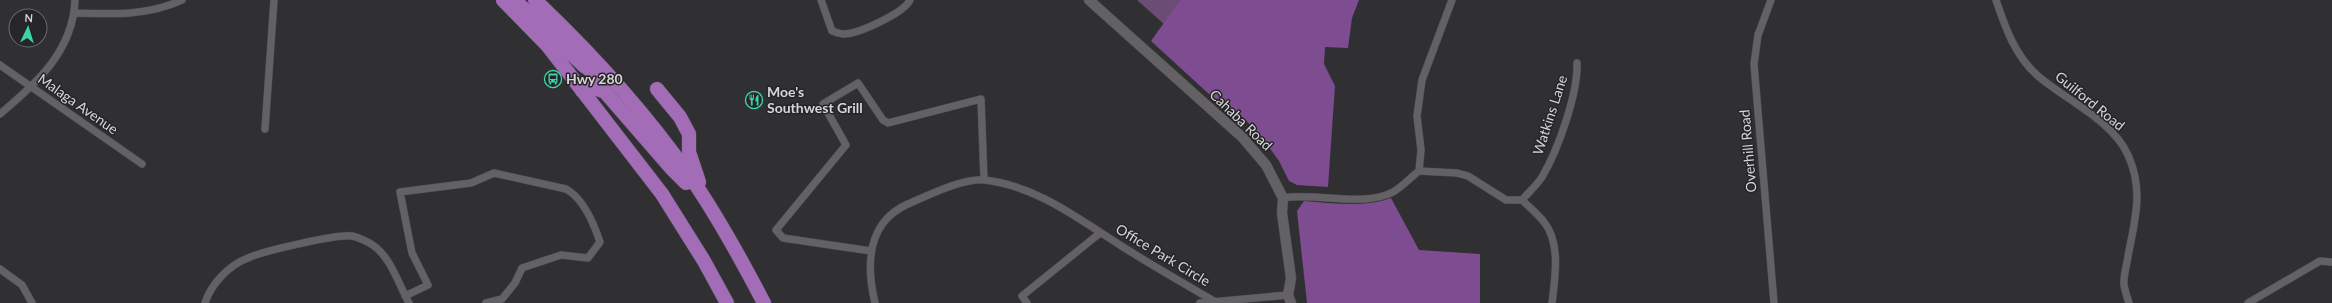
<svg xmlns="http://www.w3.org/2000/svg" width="2332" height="303" font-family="Lato,sans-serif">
  <rect width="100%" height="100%" fill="#302f31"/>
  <!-- green -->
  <path fill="#6a4c75" d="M1137,0H1180L1165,25Z"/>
  <!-- forest -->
  <path fill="#7e4c90" d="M1180,0H1359L1352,18L1348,48L1325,47L1324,64L1335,86L1328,187L1297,185L1289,181L1279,161L1258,132L1237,112L1222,106L1151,41Z
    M1391,198L1419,250L1480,254V303H1307L1297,211L1304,201C1333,203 1363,208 1391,198Z"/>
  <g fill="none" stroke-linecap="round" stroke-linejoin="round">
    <!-- street casing -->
    <g stroke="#4d4c4e" stroke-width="8">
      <path id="street" d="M821,0L832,31C835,32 840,34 844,34C858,34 904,13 910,0
        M1771,0L1758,35L1754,64L1774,303
        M1996,0C2005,27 2015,56 2038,76C2066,100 2113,121 2128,155C2144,190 2135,220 2128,256C2127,265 2123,276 2124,285C2125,291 2127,297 2129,303
        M75,13C111,14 148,16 182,0
        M0,65L142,164
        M0,114C37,83 73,51 75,0
        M265,129L274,0
        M1419,171L1457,173L1468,176L1506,200H1522C1528,193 1537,185 1542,177C1558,150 1578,94 1577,63
        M1283,198C1317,192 1362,208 1393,192C1402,187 1411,177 1419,171L1421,150L1417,116L1422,80L1452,0
        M1522,200C1529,207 1538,214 1544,222C1561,243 1555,278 1552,303
        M871,251L783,238L776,230L846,145L823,104L858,83L883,120L888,123L981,99L984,180
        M0,269L22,285L32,303
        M405,296L428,285L412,253L400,192L471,183L494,173L566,189C583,198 594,224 600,242L588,258L561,255L522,268L515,283L502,299L486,303
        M205,303C211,284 229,265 248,258C263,251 337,234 352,236C358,237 369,242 374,246C391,258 399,285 409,303
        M875,303C866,265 867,222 908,204C929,195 963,178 985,180C1037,186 1080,220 1123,247C1153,266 1183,283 1214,301
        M1027,303L1022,296L1100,233
        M1200,303L1288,295
        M2248,303L2320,261L2332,262"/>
    </g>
    <!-- secondary casing -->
    <g stroke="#4d4c4e" stroke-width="11">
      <path id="secondary" d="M1089,0L1242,137L1266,165L1283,198L1282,213L1291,278L1288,295L1291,303"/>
    </g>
    <!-- highway casing -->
    <g stroke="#4d4c4e" stroke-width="15">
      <path id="highway" d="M503,0L547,45L662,194L704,261L727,303
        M535,0C591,53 644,111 689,175C717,215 741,259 764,303
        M519,4L584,66L596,74L608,78
        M657,89L680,117L689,134V152L699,182
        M582,91L592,87L605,92L671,168L686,183"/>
    </g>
    <!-- street -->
    <use href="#street" stroke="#636163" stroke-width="7"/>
    <!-- secondary -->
    <use href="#secondary" stroke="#636163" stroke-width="10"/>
    <!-- highway -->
    <use href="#highway" stroke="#a26cb7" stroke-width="14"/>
  </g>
  <!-- icons -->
  <defs>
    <g id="bus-ring" transform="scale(0.9)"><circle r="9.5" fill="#262527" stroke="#3dd4a3" stroke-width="1.5"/><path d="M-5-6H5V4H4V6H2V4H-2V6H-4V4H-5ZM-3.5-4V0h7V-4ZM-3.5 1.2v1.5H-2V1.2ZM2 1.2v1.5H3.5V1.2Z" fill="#3dd4a3"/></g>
    <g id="restaurant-ring" transform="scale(0.9)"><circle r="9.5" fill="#262527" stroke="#3dd4a3" stroke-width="1.5"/><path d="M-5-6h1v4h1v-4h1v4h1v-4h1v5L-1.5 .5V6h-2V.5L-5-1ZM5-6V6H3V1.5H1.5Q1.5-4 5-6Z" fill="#3dd4a3"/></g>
  </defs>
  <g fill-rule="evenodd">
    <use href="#bus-ring" x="553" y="79"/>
    <use href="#restaurant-ring" x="754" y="100"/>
  </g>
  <g text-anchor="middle" stroke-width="3" stroke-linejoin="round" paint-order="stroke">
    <!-- poi labels -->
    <g font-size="14" font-weight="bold" fill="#d6d5d7" stroke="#262527" text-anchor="start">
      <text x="566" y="84">Hwy 280</text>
      <text x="767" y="97">Moe's<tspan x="767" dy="16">Southwest Grill</tspan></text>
    </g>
    <!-- street labels -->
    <g font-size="14" fill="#d6d5d7" stroke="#262527">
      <text transform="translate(2090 101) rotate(39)" y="5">Guilford Road</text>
      <text transform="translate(78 104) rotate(35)" y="5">Malaga Avenue</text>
      <text transform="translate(1550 115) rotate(-72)" y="5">Watkins Lane</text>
      <text transform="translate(1241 120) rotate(44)" y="5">Cahaba Road</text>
      <text transform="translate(1748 151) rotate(-95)" y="5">Overhill Road</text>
      <text transform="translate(1163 255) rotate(31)" y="5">Office Park Circle</text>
    </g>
  </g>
  <!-- north arrow -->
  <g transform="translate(28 28) rotate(4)"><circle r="19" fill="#262527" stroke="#6c6b6d"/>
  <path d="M0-3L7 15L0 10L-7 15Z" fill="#3dd4a3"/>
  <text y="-6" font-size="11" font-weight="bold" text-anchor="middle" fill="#d6d5d7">N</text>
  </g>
</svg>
